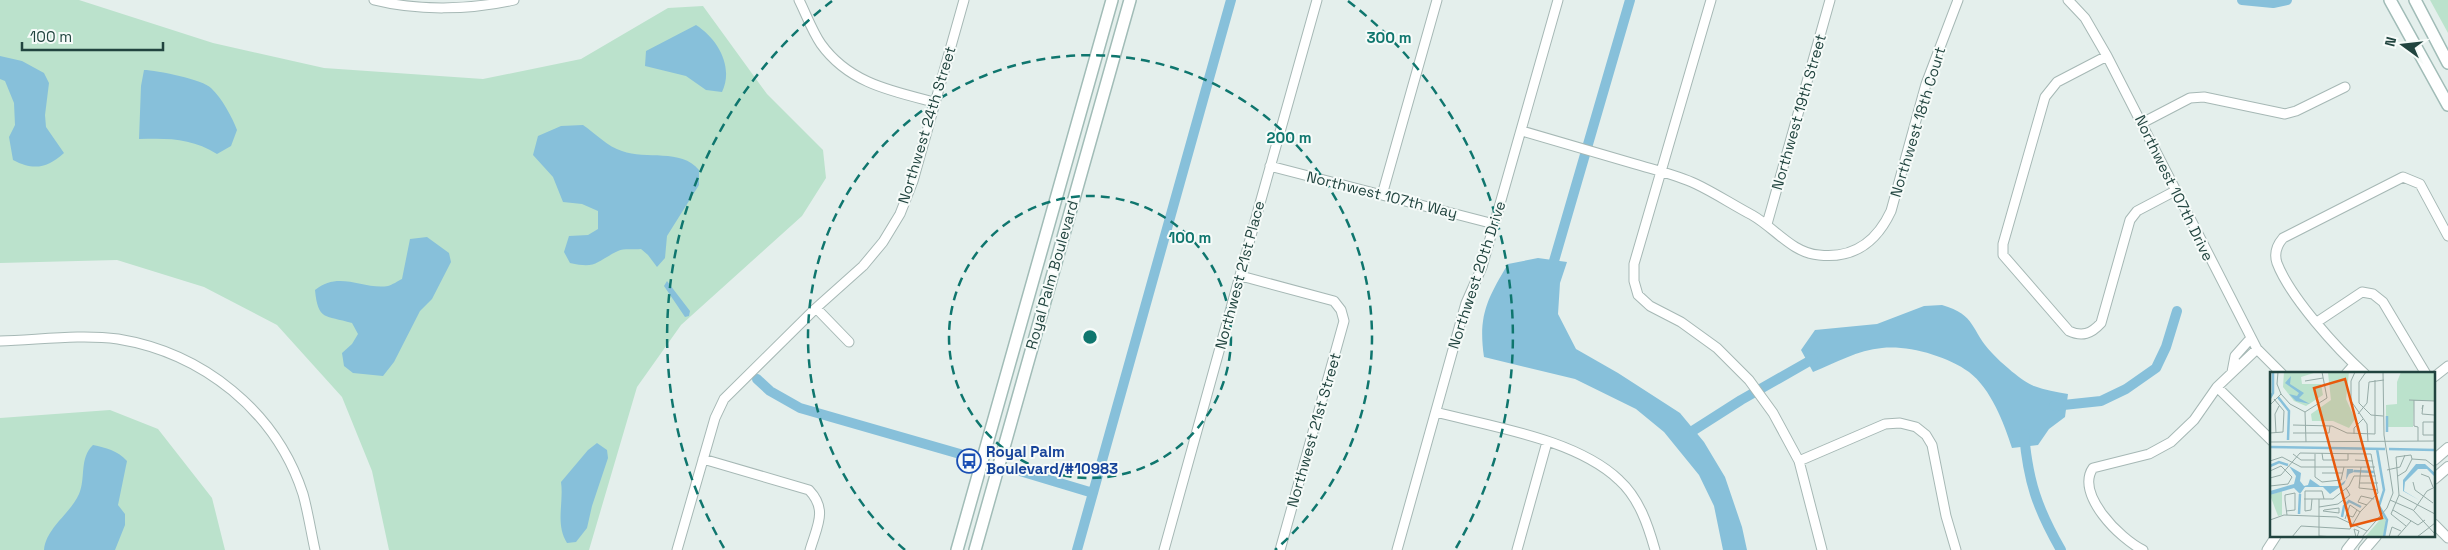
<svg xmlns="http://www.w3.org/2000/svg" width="2448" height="550" font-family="'Space Grotesk',sans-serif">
  <rect width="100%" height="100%" fill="#e4efec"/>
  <!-- green -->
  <path fill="#bbe2cc" d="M0,0H79L213,43L324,68L483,79L581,59L668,8L703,6L767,94L823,150L826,178L802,216L681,325L637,387L589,550H389L372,471L342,397L277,325L204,287L117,260L0,263Z
    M2430,0H2448V33Z
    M110,410L158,429L212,498L225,550H0V418Z"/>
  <!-- water -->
  <path fill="#87c0da" d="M696,25C718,39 734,67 722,92L706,90L686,76L645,66L646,51Z
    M0,56L22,61L44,73L49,83L45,115L46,127L64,153C47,168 34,171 13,160L9,137L15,125L14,103L5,81L0,79Z
    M144,70C156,70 204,80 211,88C222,98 232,117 237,130L231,146L217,154C192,138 168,138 139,139L141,86Z
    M583,125C595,133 608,147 622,151C646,160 681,148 699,170V185L667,236L665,258L657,267L648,255L641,249C634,250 624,248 618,251C595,262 597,269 570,263L564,252L569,236L588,235L598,229V211L582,204L563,202L553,177L533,155L538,136L561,126Z
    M427,237L449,253L451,262L432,299L420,311L394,362L383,376L353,373L344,366L342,353L352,344L358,334L352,323C325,315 318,321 315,290C339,270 363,290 388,286C392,285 398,281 402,279L410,239Z
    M1538,258L1567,262L1560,283L1558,314L1576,349L1618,373L1680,413L1704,442L1725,477L1742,527L1747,550H1723L1714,506L1699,475L1664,432L1636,409L1575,379L1484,357C1478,316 1487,299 1508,264Z
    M667,281L690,311L689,316L685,317L664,286Z
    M1942,305C1977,315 1970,330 1992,353C2000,362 2023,382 2034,386C2045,390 2056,392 2068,394L2065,417L2049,429L2038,445L2012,448C2004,423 1991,389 1969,372C1947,356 1908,345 1882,348C1858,350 1835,363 1813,372L1801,350L1815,330L1877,324L1924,306Z
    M597,443L607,450L608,458L592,506L587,528L576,542L567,543C555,524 564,503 561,482L588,450Z
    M93,445C106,448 117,450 127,461L118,505L125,514V525L115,550H44C46,528 70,514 79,494C86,478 79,458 93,445Z"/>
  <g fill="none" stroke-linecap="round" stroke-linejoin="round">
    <!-- canal -->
    <path stroke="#87c0da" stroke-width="10" d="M2242,0L2273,3L2287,0
      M1554,261L1630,0
      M757,379L770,391L800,408L960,454
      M2054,406L2101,401L2126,389L2156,368L2166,347L2177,311
      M1694,430L1741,400L1813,359
      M2024,434C2028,481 2037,508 2061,550
      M1013,469L1093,493
      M1077,550L1231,0"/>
    <!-- minor casing -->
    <g stroke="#a6b8b5" stroke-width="11">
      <path id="minor" d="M374,0C417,11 470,10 514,0
        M799,0C806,14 812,31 821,44C849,83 891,91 934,102
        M1711,0L1634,264V281L1638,295L1650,306L1681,322L1717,348L1749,380L1773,413L1799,461L1822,550
        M2068,0L2085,18L2107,56L2257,349L2282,374
        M2107,56L2057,82L2045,97L2003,244V255L2069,331C2082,337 2091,334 2101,323L2130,220L2137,211L2175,191
        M2142,123L2190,98L2204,97L2285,114L2296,111L2345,87
        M1522,131C1559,142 1597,153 1635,164C1655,170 1677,175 1696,184C1715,193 1733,205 1752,215C1775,228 1792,253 1819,255C1854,259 1877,241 1891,211L1926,84L1958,0
        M1270,166L1494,224
        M1382,195L1437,0
        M1767,224L1830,0
        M1241,276L1334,301L1341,310L1344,321L1280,550
        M816,308L849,342
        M2317,322L2362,292L2373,294L2383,302L2426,374
        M0,341C38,340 80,334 118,339C203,353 276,411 303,494C308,512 311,532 315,550
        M2232,372L2235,356L2251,338
        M2346,374L2354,365
        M2365,374C2337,349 2290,297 2277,263C2274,254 2277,245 2283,238L2403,177L2420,184L2448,236
        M2434,377L2448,366
        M2217,387L2272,441
        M1436,412C1492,427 1576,439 1619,480C1639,498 1648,525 1655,550
        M703,459L809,490C828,510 817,526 810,550
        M1799,461L1885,424L1900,423L1916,427L1926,435L1932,445L1946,516L1956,550
        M2434,524L2448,538
        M677,550L715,418L724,399L816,308L863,266L883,242L900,214L913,181L964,0
        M1164,550C1215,367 1265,183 1317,0
        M1397,550L1466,303L1482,267L1558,0
        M1517,550L1547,442
        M2143,550C2120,539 2075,494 2093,468L2149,454L2171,442L2194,420L2217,387L2257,349
        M2267,550L2276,536"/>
    </g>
    <!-- tertiary casing -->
    <g stroke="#a6b8b5" stroke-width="12">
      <path id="tertiary" d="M2434,460L2448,448
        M2434,479L2448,467
        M2347,550L2358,536
        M2364,550L2376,536"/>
    </g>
    <!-- secondary casing -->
    <g stroke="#a1bcb7" stroke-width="14">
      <path id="secondary" d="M2390,0L2448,105
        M2415,0L2448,63
        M957,550L1112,0
        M975,550L1130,0"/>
    </g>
    <!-- minor -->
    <use href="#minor" stroke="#fff" stroke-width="9"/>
    <!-- tertiary -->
    <use href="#tertiary" stroke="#fff" stroke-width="10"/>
    <!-- secondary -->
    <use href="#secondary" stroke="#fff" stroke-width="11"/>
  </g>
  <!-- distance rings -->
  <g fill="none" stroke="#0f766e" stroke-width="2.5" stroke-dasharray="9 6">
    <circle cx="1090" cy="337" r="141"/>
    <path d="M905 550A282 282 0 1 1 1275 550"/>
    <path d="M724 548A423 423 0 0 1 832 1M1348 1A423 423 0 0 1 1456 548"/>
  </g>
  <!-- icons -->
  <defs>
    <g id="bus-ring" transform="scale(1.25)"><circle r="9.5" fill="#f6fbf9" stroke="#1a4fb4" stroke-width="1.5"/><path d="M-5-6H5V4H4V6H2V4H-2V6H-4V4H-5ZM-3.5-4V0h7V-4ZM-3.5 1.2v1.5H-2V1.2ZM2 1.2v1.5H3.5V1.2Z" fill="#1a4fb4"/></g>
  </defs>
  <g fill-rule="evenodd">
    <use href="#bus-ring" x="969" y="461"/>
  </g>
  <g text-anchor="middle" stroke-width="4" stroke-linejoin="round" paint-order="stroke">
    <!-- street labels -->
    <g font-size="15" fill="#21443f" stroke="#f6fbf9">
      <text transform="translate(1799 112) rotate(-74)" y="5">Northwest 19th Street</text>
      <text transform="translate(1918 122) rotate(-73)" y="5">Northwest 18th Court</text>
      <text transform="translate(927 125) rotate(-73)" y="5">Northwest 24th Street</text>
      <text transform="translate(2174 188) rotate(64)" y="5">Northwest 107th Drive</text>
      <text transform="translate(1382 195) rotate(14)" y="5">Northwest 107th Way</text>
      <text transform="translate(1052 275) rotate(-74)" y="5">Royal Palm Boulevard</text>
      <text transform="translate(1240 275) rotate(-75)" y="5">Northwest 21st Place</text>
      <text transform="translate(1477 275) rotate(-72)" y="5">Northwest 20th Drive</text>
      <text transform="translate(1314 430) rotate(-74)" y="5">Northwest 21st Street</text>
    </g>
    <!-- transit labels -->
    <g font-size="15" font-weight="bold" fill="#164399" stroke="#f6fbf9" text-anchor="start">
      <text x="986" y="457">Royal Palm<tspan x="986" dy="17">Boulevard/#10983</tspan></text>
    </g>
  </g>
  <!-- overview -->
  <g transform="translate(2270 372)">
    <rect width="165" height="165" fill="#e4efec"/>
    <path d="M14,0H47L31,5L32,12H51L53,23L36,34L24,29L13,15ZM79,0L76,27L85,47L79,56L63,49H42L41,42L61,28L58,1ZM131,0H164V29H144L143,55H116V33L127,32V10ZM12,119V143L8,144L0,123ZM114,143L116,150L113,165H95Z" fill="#bbe2cc"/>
    <path d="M21,4L20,12L34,21L29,26L40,32L26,29L19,22L27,24L29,21L15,11ZM146,92H155L165,101V105L157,97H148L135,110L134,119L149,128L133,119V108ZM19,94L31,101L30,109L34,114L38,113L40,107L50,114H68L76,108L77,97H83L84,100L79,102L74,112L60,122L53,115H35L30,122L24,116L0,123V119L24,112L26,104Z" fill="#87c0da"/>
    <path fill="none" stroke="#87c0da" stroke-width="2.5" d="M8,25L19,39L18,68M0,26L3,21V0M117,44V60M0,75L115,77M107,77L114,118L109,134L117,148L114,165M119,77L165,78M0,94L9,90L18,93M84,99L104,100M29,142L30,122M72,145L74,134L79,129L91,135"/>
    <path fill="none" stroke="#96aba7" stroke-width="1" d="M8,0L7,12L11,22L20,32L35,40L36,70M85,0L81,9V29L97,52L98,70M96,0L89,10V31L101,43L113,44M35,9L53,6M139,28L165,29M144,28V54L148,55V69M0,33L11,22M152,37L153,33L152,42L164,43M35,40L57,26L52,0M88,42L97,31L99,10L114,8M23,53L62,54L77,61L105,62V8M0,61L13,60L14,39L4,27M6,61L5,42L9,34M23,61H59L60,54M84,62V56L93,47M164,69V50H153V63H164M0,70L165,69M52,81L53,88H78V82M23,82L31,88H45M45,82V105L52,110L71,108L74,95M126,85L129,123L121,142L136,154M126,85L141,83L142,87M142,87L156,88L165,95M85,88L103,89M0,89L12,85L31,95H105M91,95L89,116L108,118M117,98L130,95L135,83M0,99L11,94L22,105L18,112L0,114M52,101H73M151,102L159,105L163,115M128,104L136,99L142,87M0,106L11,103L30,81L101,82L108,121L90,140L80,157M143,110L145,118L163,131M89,111H108M129,123L165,142M34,127H63L79,114L84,104H106M42,127L41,138L35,139V119H52L54,127M49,127V165M120,128L143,138L165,162M97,133L88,130L91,124L104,127M49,135L68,132L80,123L76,116M69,136V141L53,139L54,138ZM123,138L148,153L155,148M144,138L157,119L165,115M16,139L25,138V121L15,123V128L17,143M76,143L83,145L87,138M75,147L80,133L90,140M0,148L14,143L67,145L97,159M49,164L65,165M22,165L31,154L80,157M86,165L84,157L89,159L87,165M92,165L117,136L123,121L114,63L113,0M119,165L122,155L131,159M127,165L141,149M147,165L165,151"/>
    <path fill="#e8590c" fill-opacity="0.15" stroke="#e8590c" stroke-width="2.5" d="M75,7L112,146L81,154L44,16Z"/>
    <rect width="165" height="165" fill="none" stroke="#21443f" stroke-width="2.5"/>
  </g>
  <circle cx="1090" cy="337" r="8" fill="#0f766e" stroke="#f6fbf9" stroke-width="2.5"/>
  <g font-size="15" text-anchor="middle" font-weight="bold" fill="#0f766e" stroke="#f6fbf9" stroke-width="4" stroke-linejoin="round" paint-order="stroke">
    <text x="1389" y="43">300 m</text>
    <text x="1289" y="143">200 m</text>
    <text x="1190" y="243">100 m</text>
  </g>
  <!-- north arrow -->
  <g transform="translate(2403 45) rotate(285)" stroke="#f6fbf9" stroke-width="4" paint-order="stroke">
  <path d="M0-4L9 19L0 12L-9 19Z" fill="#21443f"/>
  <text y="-8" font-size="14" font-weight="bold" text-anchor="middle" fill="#21443f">N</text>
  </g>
  <!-- scale -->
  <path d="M22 42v8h141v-8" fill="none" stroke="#21443f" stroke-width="2.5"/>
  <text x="30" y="42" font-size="15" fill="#21443f" stroke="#f6fbf9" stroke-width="4" paint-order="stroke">100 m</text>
</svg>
